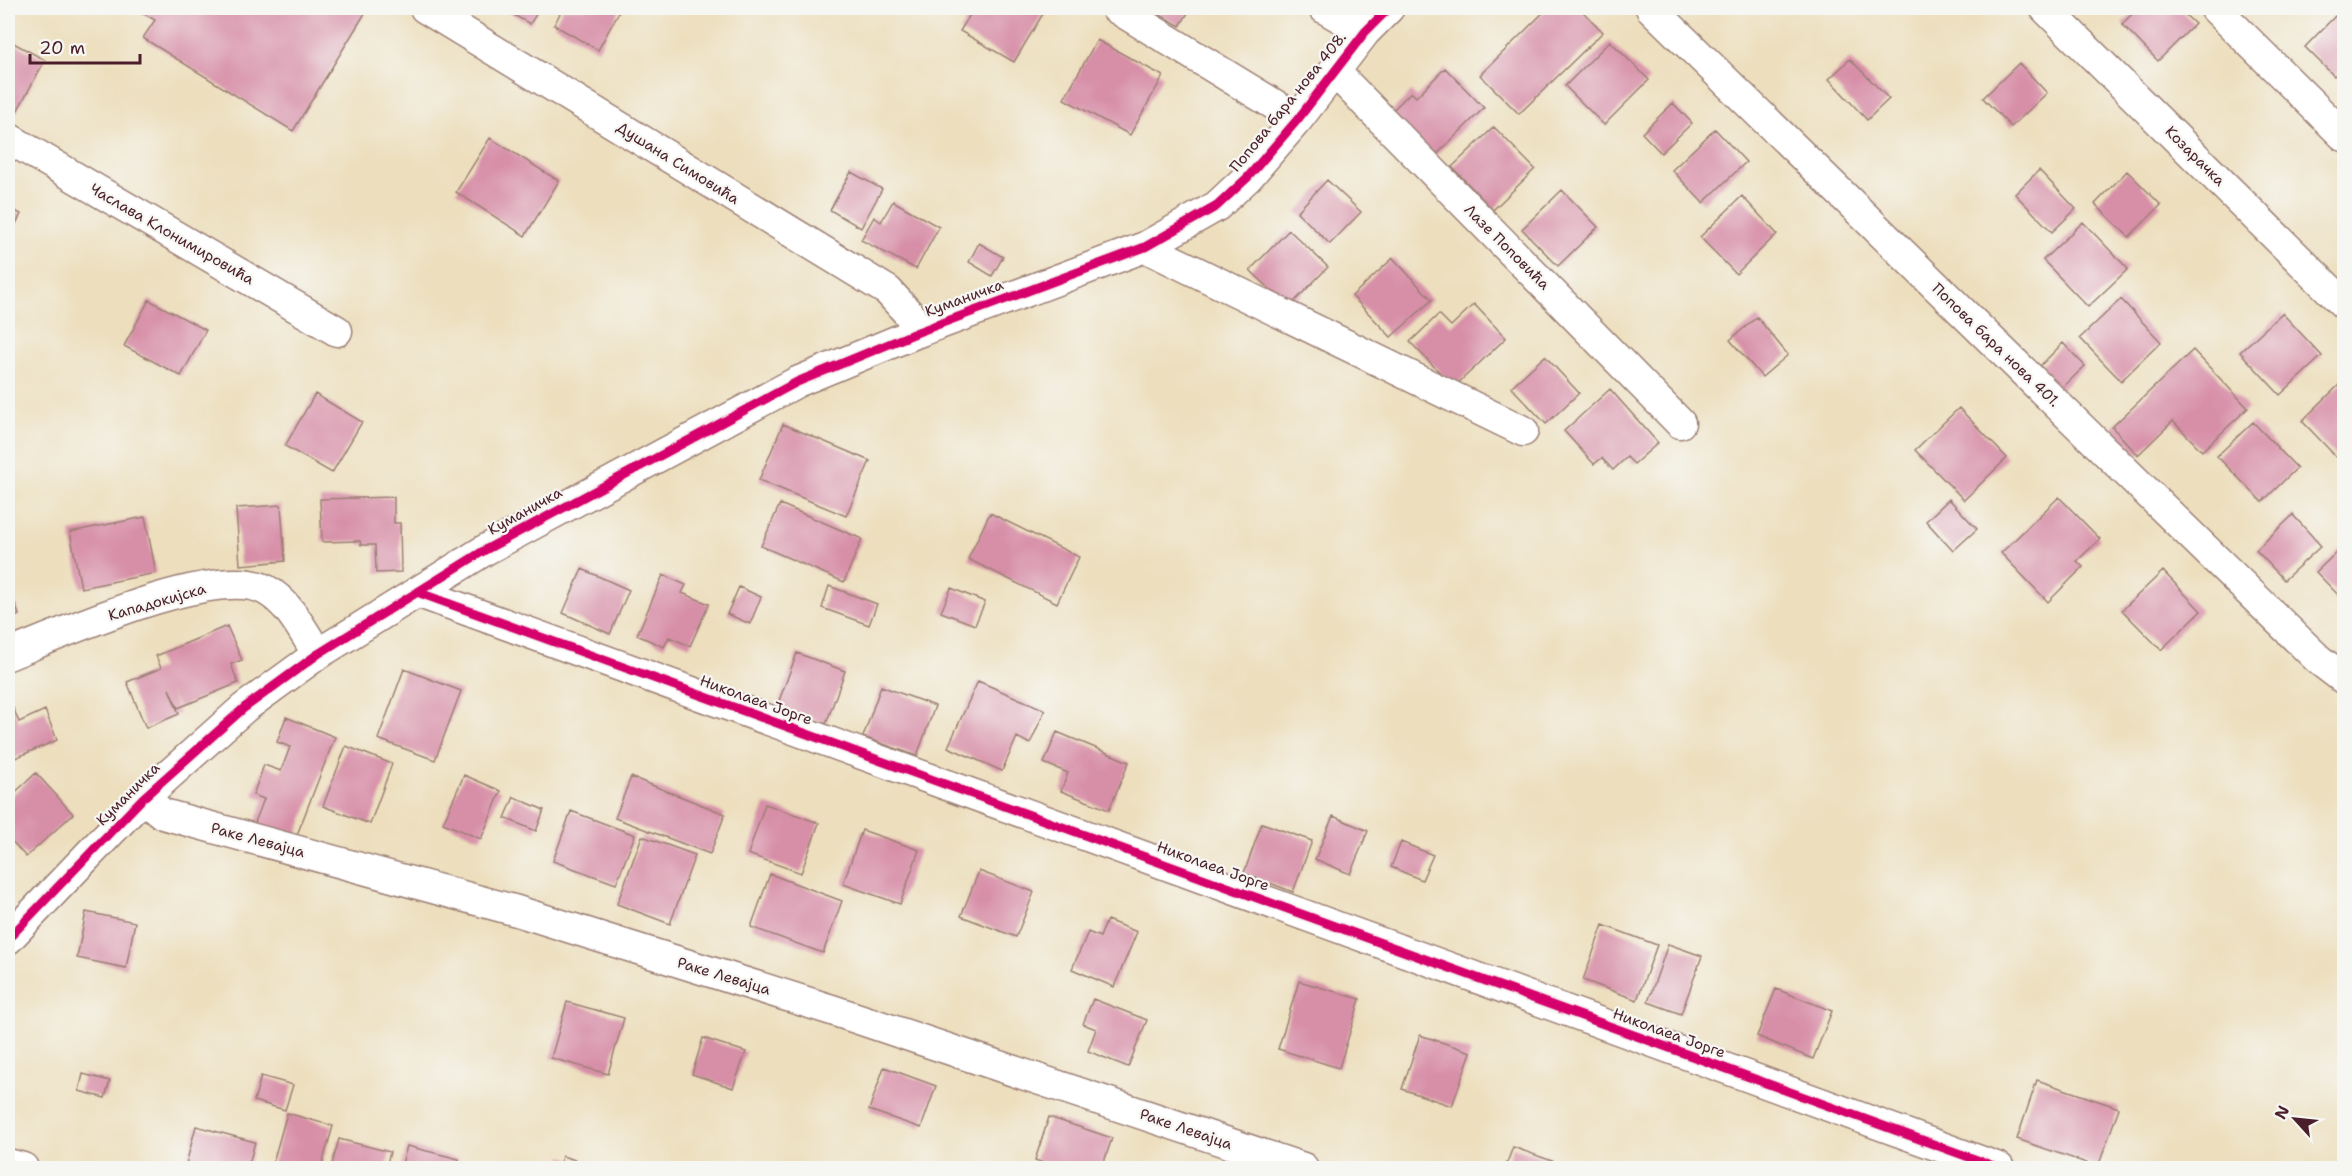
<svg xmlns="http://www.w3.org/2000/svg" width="2352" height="1176" font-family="'Shantell Sans',sans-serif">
  <rect width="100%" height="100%" fill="#f6f6f2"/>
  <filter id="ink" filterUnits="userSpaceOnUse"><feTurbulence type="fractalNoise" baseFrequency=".0167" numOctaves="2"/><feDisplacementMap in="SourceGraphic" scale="12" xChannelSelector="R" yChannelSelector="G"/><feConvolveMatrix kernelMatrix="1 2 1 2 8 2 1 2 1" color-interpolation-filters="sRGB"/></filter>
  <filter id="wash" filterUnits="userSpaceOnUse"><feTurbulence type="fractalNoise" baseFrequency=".008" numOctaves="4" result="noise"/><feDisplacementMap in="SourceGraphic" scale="24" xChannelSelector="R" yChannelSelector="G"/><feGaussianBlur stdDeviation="1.35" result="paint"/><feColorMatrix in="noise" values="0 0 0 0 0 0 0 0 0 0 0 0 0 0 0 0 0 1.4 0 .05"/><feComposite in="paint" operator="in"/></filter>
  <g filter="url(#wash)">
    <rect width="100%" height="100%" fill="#eddfbe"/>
    <g id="blocks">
      <!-- building -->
      <path fill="#d78ea7" d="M134,8H363L367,10L293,131L143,38L155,20Z
        M501,8H540L530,24Z
        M563,8H621L598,50L554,25Z
        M974,8H1036L1044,12L1014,62L960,31Z
        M1148,8H1191L1180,26Z
        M1548,8H1579L1603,32L1519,114L1480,75Z
        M2138,8H2178L2195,24L2158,61L2122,24Z
        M2342,9L2344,12V66L2334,76L2305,47Z
        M8,40L45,60L9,126H8Z
        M1097,40L1163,76L1130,135L1064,99Z
        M1610,41L1649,80L1604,125L1565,86Z
        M1850,59L1889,99L1867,120L1829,79Z
        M2019,63L2047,93L2011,127L1983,98Z
        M1445,68L1484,108L1433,158L1390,113L1411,92L1416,97Z
        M1673,103L1692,123L1661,153L1642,133Z
        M1494,127L1535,169L1493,210L1452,167Z
        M1715,129L1746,162L1703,203L1672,170Z
        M490,138L559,181L525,236L456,192Z
        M2039,170L2076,209L2052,232L2015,194Z
        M2127,171L2161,205L2129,237L2095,204Z
        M851,172L882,189L861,228L830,210Z
        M1327,180L1361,212L1330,244L1297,212Z
        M1562,190L1598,227L1558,266L1522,229Z
        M1742,196L1777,234L1736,274L1700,237Z
        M893,201L939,227L916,269L861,240L874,217L881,222Z
        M8,207L21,214L8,239Z
        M2083,222L2128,269L2088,307L2043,260Z
        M1289,230L1328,267L1289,307L1250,270Z
        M979,243L1003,257L992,276L969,262Z
        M1393,258L1432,300L1391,337L1352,296Z
        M2121,299L2161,342L2121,381L2080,338Z
        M149,300L206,330L181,376L124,346Z
        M1474,304L1506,338L1454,387L1410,342L1439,314L1451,326Z
        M2282,313L2322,356L2280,395L2240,352Z
        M1757,317L1788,355L1762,377L1730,340Z
        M2063,343L2085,366L2059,391L2038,368Z
        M2193,350L2248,408L2202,451L2173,421L2138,455L2112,427Z
        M1545,356L1579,393L1546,424L1511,387Z
        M2344,380V465L2302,421Z
        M1610,389L1658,443L1634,464L1627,457L1613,470L1602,458L1594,464L1564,431Z
        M315,394L362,422L332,473L285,446Z
        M1959,408L2007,458L1964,500L1915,450Z
        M2253,422L2297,468L2262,502L2217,456Z
        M783,424L870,461L846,516L759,480Z
        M394,497V523H400L401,572L376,573L375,545H361L360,541L322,542L320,499Z
        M2059,497L2100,539L2077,561L2083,567L2048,602L2001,553Z
        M1949,499L1977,529L1953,551L1926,521Z
        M780,504L862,539L844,582L761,546Z
        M281,505L285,561L240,565L236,508Z
        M990,513L1079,557L1057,603L968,559Z
        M2293,515L2321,546L2284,580L2256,550Z
        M145,517L156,573L81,588L70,532Z
        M2344,545V601L2316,572Z
        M582,569L629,590L610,634L563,613Z
        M2163,571L2201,611L2161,650L2122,610Z
        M663,575L686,585L682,593L709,604L690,646L669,637L664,647L637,635Z
        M8,584L19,615L8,619Z
        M829,586L877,604L869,625L822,608Z
        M739,587L761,597L750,624L727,614Z
        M951,588L985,602L975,625L941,612Z
        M227,626L242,660L231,664L238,683L178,708L169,689L179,714L146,728L127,682L161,668L156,656Z
        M797,653L845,671L826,724L777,706Z
        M404,669L461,691L435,760L378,739Z
        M978,681L1045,710L1030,744L1017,737L1002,771L948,747Z
        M881,686L935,706L917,756L863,737Z
        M11,703L19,722L45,710L57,740L8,761V704Z
        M286,717L335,737L295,840L254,825L264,799L253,795L264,765L281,771L290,747L277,742Z
        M1057,732L1129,762L1109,810L1061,791L1068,773L1044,763Z
        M346,746L392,764L370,824L323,806Z
        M36,773L73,814L26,857L8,837V799Z
        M464,775L501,791L481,839L443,823Z
        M631,777L725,814L710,854L615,818Z
        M514,797L544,810L536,831L505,818Z
        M765,804L819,823L801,873L748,854Z
        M571,811L635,835L616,884L553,861Z
        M1333,816L1368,831L1350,874L1315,859Z
        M1262,823L1312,841L1293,892L1244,873Z
        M862,830L919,850L900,904L843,884Z
        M642,836L695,855L670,924L617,904Z
        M1401,842L1433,855L1422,880L1391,867Z
        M979,871L1034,892L1016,937L961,916Z
        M770,874L842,901L823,953L751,927Z
        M86,912L135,922L126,968L77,958Z
        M1107,920L1137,932L1114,987L1072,969L1088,932L1100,937Z
        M1603,925L1657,945L1637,1000L1583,980Z
        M1668,944L1702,956L1681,1014L1648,1002Z
        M1299,981L1360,999L1339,1068L1278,1049Z
        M1776,989L1832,1011L1813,1059L1757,1036Z
        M1093,999L1147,1020L1128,1067L1088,1051L1096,1029L1083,1024Z
        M567,1002L624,1018L608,1074L551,1058Z
        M1420,1035L1471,1052L1452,1106L1402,1089Z
        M703,1038L746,1052L733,1088L692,1074Z
        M884,1067L936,1086L921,1128L869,1110Z
        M83,1074L110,1081L105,1098L79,1091Z
        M261,1076L293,1085L285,1110L254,1101Z
        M2037,1080L2119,1108L2098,1167L2017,1139Z
        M287,1113L333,1126L321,1168H283L272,1166Z
        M1049,1117L1112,1138L1102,1168H1058L1035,1160Z
        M196,1126L255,1142L248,1168H185Z
        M339,1139L390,1152L386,1168H331Z
        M407,1146L459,1159L457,1168H401Z
        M1513,1147L1572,1168H1505Z
        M562,1156L602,1168H559Z"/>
    </g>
  </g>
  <g filter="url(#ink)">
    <use href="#blocks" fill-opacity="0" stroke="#9c7f74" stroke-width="1.5"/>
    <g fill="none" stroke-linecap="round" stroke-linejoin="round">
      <!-- street casing -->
      <g stroke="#9c7f74" stroke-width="33">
        <path id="street" d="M425,8L888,291L909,314L918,332
          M1116,8L1298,119
          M1324,8L1365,32
          M1651,8L2319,660L2344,679
          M2045,8L2344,304
          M2215,8L2344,136
          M1334,71L1680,423
          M8,138L337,331
          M1145,247L1523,431
          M417,592L1999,1168
          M8,655C58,635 218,562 266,590C290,603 303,632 318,654
          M143,798L163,814L517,911L835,1011L1303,1168
          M8,939L143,798L244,708L318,654L485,550L797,382L918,332L1145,247L1217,206L1248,177L1298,119L1365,32L1389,8
          M8,1164L23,1168"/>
      </g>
      <!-- street -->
      <use href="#street" stroke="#fff" stroke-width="30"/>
      <!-- cycleway casing -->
      <g stroke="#f6f6f2" stroke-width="13">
        <path id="cycleway" d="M417,592L1999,1168
          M8,939L143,798L244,708L318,654L485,550L797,382L918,332L1145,247L1217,206L1248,177L1298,119L1365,32L1389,8"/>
      </g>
      <!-- cycleway -->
      <use href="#cycleway" stroke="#d6006c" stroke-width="9"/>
    </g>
  </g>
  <g text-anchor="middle" stroke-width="4.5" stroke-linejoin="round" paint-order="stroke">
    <!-- street labels -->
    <g font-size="15" fill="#4a1f2b" stroke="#f6f6f2">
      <text transform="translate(1288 102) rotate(-51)" y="5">Попова бара нова 408.</text>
      <text transform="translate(2195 156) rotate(45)" y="5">Козарачка</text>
      <text transform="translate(678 163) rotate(32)" y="5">Душана Симовића</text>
      <text transform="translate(172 234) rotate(30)" y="5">Часлава Клонимировића</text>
      <text transform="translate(1507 247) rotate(45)" y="5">Лазе Поповића</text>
      <text transform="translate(964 298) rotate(-20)" y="5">Куманичка</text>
      <text transform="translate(1996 345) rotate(44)" y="5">Попова бара нова 401.</text>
      <text transform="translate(525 511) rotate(-29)" y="5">Куманичка</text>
      <text transform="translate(157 602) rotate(-16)" y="5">Кападокијска</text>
      <text transform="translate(756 700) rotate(20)" y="5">Николаеа Јорге</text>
      <text transform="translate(128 794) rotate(-45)" y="5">Куманичка</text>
      <text transform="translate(258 840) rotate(15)" y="5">Раке Левајца</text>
      <text transform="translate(1213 866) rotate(20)" y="5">Николаеа Јорге</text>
      <text transform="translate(724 976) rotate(17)" y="5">Раке Левајца</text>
      <text transform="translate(1669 1033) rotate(20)" y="5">Николаеа Јорге</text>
      <text transform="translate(1186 1129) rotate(19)" y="5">Раке Левајца</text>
    </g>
  </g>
  <!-- margin -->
  <rect width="2352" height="1176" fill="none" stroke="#f6f6f2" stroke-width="30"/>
  <!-- north arrow -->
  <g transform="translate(2295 1119) rotate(297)" stroke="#f6f6f2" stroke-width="4.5" paint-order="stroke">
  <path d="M0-4.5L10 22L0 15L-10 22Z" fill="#4a1f2b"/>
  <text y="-9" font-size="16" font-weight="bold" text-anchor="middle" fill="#4a1f2b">N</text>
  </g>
  <!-- scale -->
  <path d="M30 54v9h110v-9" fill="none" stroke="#4a1f2b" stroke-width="3"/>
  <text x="39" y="54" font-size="18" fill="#4a1f2b" stroke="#f6f6f2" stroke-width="4.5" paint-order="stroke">20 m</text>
</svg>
